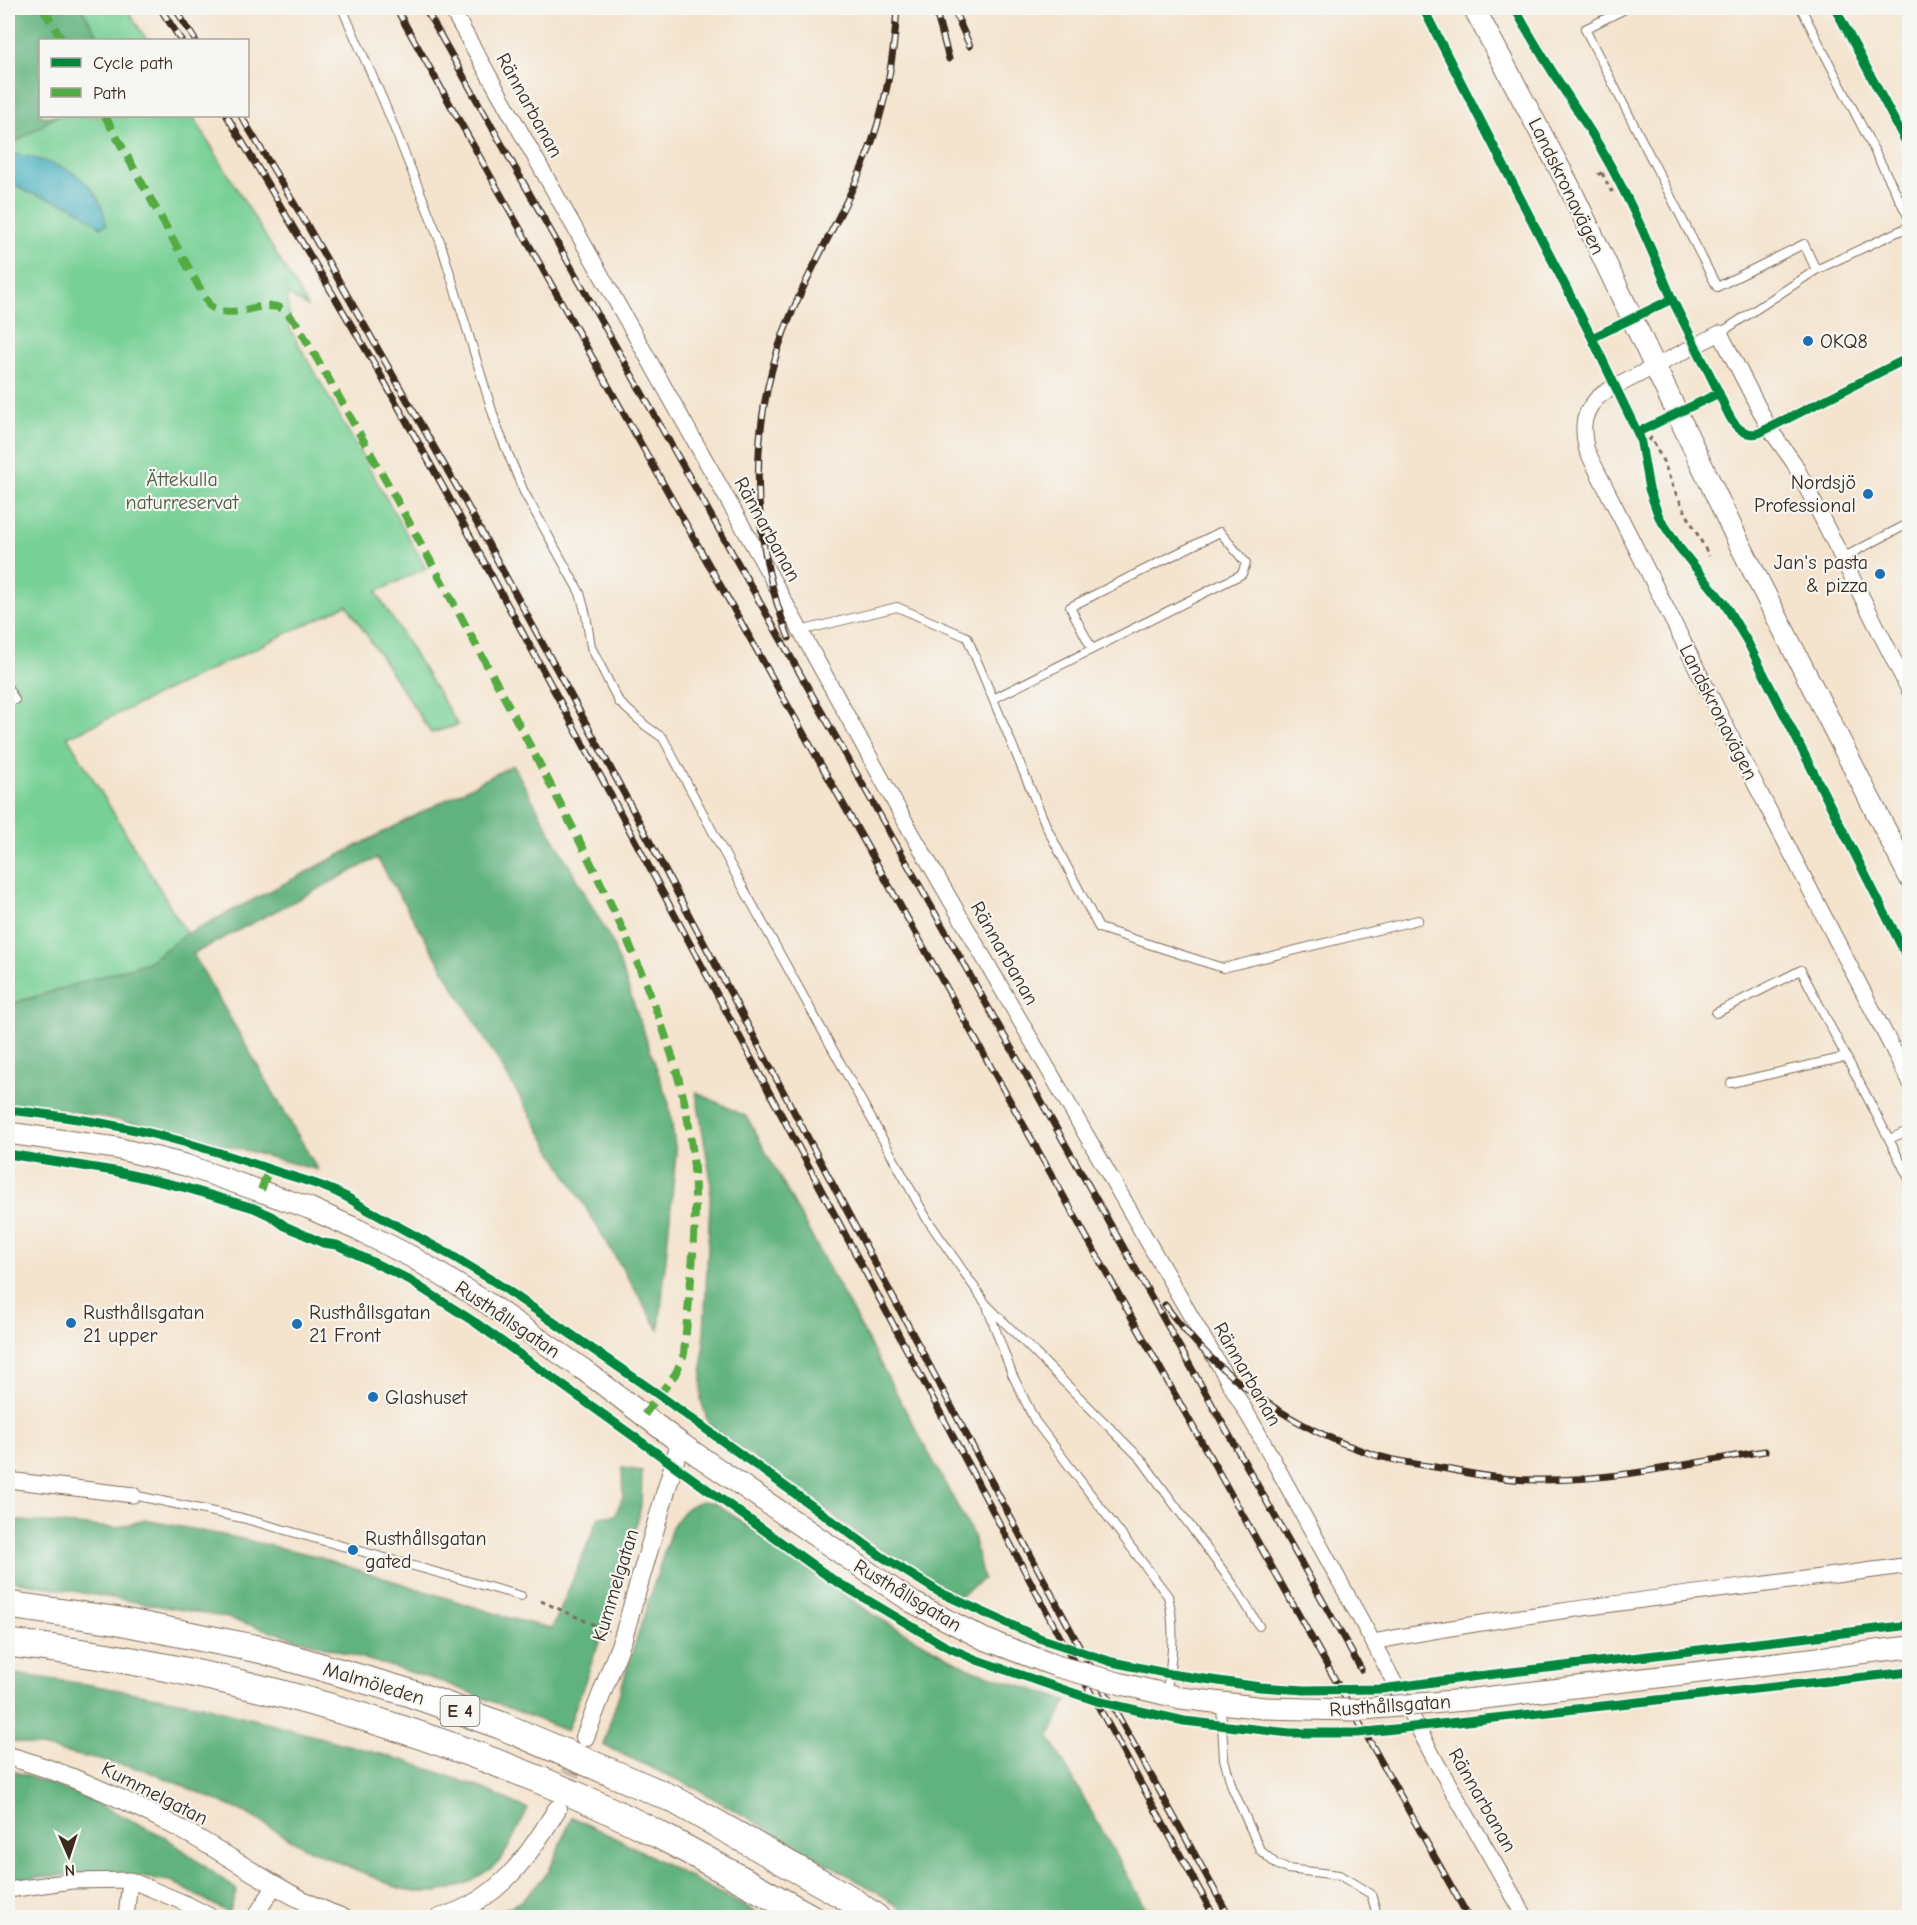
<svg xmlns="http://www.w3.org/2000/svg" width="1917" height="1925" font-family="'Comic Neue',sans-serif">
  <rect width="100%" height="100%" fill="#f6f6f2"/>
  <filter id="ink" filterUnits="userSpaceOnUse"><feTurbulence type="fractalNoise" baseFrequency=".0167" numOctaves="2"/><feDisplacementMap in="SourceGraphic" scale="12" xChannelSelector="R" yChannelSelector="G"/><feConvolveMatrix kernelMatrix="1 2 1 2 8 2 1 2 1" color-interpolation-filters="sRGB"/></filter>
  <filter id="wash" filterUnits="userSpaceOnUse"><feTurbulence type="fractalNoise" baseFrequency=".008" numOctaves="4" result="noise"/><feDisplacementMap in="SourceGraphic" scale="24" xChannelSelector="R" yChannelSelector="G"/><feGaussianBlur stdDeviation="1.35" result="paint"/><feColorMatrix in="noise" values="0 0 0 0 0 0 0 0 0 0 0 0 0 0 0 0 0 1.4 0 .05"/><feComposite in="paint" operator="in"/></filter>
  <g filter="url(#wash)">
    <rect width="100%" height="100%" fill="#f4e3cd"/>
    <!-- green -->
    <path fill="#77d095" stroke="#597d5a" stroke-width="1.5" d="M8,8H126L147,40H40V116H193L308,307L287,294L290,329L426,568L376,592L458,725L431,733L347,605L77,733L67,736L187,934L148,962L8,1005Z"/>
    <!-- forest -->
    <path fill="#61b27e" stroke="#4e6e4e" stroke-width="1.5" d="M8,8H81L101,40H40V116H57L8,147Z
      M513,765L612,942L669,1104L676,1154L659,1330L377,858L193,954L318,1170C216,1143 113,1112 8,1105V1005L148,962L187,934Z
      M696,1092L747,1117L973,1535L983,1579L959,1597L884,1552L716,1431L708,1422L701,1400L711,1181Z
      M622,1468L642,1471L641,1505L630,1556L567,1731L443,1682L224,1617L8,1580V1520L116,1528L145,1520L233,1537L312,1555L509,1618L552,1629L599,1517L615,1515L623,1497Z
      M702,1501L715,1503L875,1616L968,1668L1067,1701L1049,1737L1151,1917H913L874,1890L699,1790L603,1745L672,1527C680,1514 687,1505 702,1501Z
      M8,1673L91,1685L201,1705L406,1761L479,1787L528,1809L508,1848L501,1860L490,1869L472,1881L454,1888L437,1892H415L396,1887L308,1849L244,1812L167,1779L144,1770L8,1740Z
      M8,1769L84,1797L165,1837L237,1890L229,1913L171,1881L99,1872L8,1880Z
      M572,1817L639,1850L764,1917H490L521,1901L549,1871Z"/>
    <!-- water -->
    <path fill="#3eacbc" stroke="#3c6b6d" stroke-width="1.5" d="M15,154C59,163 100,175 106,225L101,227L72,206L27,192L8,180V164Z"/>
  </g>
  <g filter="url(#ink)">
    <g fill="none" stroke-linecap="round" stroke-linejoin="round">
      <!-- tertiary-tunnel -->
      <path stroke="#cfbeaa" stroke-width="18" stroke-dasharray="18 9" stroke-linecap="butt" d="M560,1800L581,1747"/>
      <!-- service casing -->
      <g stroke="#7c6b5b" stroke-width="10">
        <path id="service" d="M342,8L383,100L440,241L497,427L524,492L580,593L586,615L591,647L619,702L646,726L663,738L730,864L927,1219L986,1304L1141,1459L1235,1587L1259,1626
          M1627,8L1585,29L1717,287L1804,244L1816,270
          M1801,8L1910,220
          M1720,333L1816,270L1910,226
          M1842,558L1910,523
          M800,631L897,607L967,637L1047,828L1099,928L1223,968L1418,920
          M8,688L15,700
          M993,699L1242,574L1246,563L1220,532L1070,607L1092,649
          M1716,1013L1801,970L1889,1139L1910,1130
          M1731,1083L1846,1057
          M1889,1139L1910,1181
          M988,1309L1012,1374L1035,1421L1168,1596C1176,1628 1172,1662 1166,1694
          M133,1495L242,1518L521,1596
          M1221,1706L1224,1759L1232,1787L1260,1850L1276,1864L1287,1869L1339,1875L1371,1894L1378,1918"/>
      </g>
      <!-- minor casing -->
      <g stroke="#7c6b5b" stroke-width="17">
        <path id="minor" d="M451,8L770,575L906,823L1256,1429L1373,1642L1435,1760L1526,1918
          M1910,692L1794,463L1769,428L1720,333L1603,393C1582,410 1581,427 1587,451L1746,766L1910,1082
          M8,1480L133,1495
          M1373,1642C1551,1608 1731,1590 1910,1565
          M8,1890L72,1881L130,1880L187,1904L214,1918
          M126,1918L130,1880
          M254,1918L276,1884"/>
      </g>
      <!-- tertiary casing -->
      <g stroke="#7c6b5b" stroke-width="20">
        <path id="tertiary" d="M585,1737L623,1638L680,1443
          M8,1756C65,1772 120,1797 173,1825C230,1854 282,1896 343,1918
          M439,1918C498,1901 527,1859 557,1809"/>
      </g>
      <!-- secondary casing -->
      <g stroke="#7c6b5b" stroke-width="23">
        <path id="secondary" d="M1474,8L1569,186L1738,541L1910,878
          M8,1133L116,1148L185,1165L309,1208L358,1230L412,1257L487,1303L584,1370L680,1443L912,1602L984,1639L1056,1666
          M1122,1684L1181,1698L1263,1708
          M1475,1699L1910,1647"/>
      </g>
      <!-- motorway casing -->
      <g stroke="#7c6b5b" stroke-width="29">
        <path id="motorway" d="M8,1605L114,1620L263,1650L407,1692L500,1725L673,1799L848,1898L876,1918
          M8,1643C204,1665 397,1718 578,1796C658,1831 734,1876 811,1918"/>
      </g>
      <!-- path -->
      <path stroke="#7c6b5b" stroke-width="3" stroke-dasharray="4.5 4.5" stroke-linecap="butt" d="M1602,173L1611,191L1621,186
        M1598,175L1604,171
        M1643,448L1651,438L1664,463L1674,490L1709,556
        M541,1601L608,1631"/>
      <!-- service -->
      <use href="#service" stroke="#fff" stroke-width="8"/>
      <!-- minor -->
      <use href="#minor" stroke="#fff" stroke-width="15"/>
      <!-- tertiary -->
      <use href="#tertiary" stroke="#fff" stroke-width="18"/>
      <!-- secondary -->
      <use href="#secondary" stroke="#fff" stroke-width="21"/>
      <!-- motorway -->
      <use href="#motorway" stroke="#fff" stroke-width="27"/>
      <!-- rail casing -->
      <g stroke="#3b2a1e" stroke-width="7">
        <path id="rail" d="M160,8L181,40
          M175,8L195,40
          M396,8L1469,1918
          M425,8L1361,1669
          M935,8L949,59
          M953,8L970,46
          M227,116L375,365L451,501L600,775L1060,1637L1215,1918
          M241,116L303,218L462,496L611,769L1076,1640L1230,1918
          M789,638C748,533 747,413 793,310C815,259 845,210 866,158C885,110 894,59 897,8
          M1165,1305C1216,1376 1293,1429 1375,1455C1398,1462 1423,1465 1447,1469C1476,1475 1506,1480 1536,1480C1613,1481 1690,1463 1765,1451"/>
      </g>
      <!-- rail -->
      <use href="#rail" stroke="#f6f6f2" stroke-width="4.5" stroke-dasharray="14" stroke-linecap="butt"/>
      <!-- secondary-bridge casing -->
      <g stroke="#7c6b5b" stroke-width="23" stroke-linecap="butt">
        <path id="secondary-bridge" d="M1056,1666L1122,1684
          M1263,1708L1353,1710L1475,1699"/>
      </g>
      <!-- secondary-bridge -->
      <use href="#secondary-bridge" stroke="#fff" stroke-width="21"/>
      <!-- quiet -->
      <path stroke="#55ab43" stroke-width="8" stroke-dasharray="15 8" stroke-linecap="butt" d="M43,8L62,40
        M105,116L209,305C233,324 262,296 284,310C289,314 293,320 297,324C380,468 460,613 537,759C573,828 609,896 639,967C662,1022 683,1080 691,1140C701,1210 690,1283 684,1354L676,1373L644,1415
        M261,1190L269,1169"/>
      <!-- cycleway casing -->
      <g stroke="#f6f6f2" stroke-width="13">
        <path id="cycleway" d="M1423,8L1592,338L1640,438L1649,489L1659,517L1678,546L1724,603L1747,641L1910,963
          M1515,8C1540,57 1573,101 1601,149C1629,197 1651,248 1672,299
          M1835,8L1910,150
          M1592,338L1672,299L1719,393
          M1638,432L1719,393C1727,411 1735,439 1759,433L1910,357
          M8,1110C68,1116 128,1126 187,1143C214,1151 242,1160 269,1169C301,1180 333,1186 361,1206L454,1257L498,1284L659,1395L881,1556L939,1592L1042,1639L1112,1662L1170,1674L1260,1687L1305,1690L1382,1689L1470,1677L1910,1625
          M8,1154L114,1171L183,1187L254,1208L271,1216L285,1226L323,1243L337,1245L404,1277L476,1323L832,1579L945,1646L977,1660L1097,1701L1184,1721L1290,1733H1358L1910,1672"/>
      </g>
      <!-- cycleway -->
      <use href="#cycleway" stroke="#00873e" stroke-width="9"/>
    </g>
  </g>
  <!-- markers -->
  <g fill="#1f6fb2" stroke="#f6f6f2" stroke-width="2">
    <circle cx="1808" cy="341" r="6"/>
    <circle cx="1868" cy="494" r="6"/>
    <circle cx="1880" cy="574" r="6"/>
    <circle cx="71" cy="1323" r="6"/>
    <circle cx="297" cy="1324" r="6"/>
    <circle cx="373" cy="1397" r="6"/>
    <circle cx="353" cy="1550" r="6"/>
  </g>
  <g text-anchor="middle" stroke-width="4.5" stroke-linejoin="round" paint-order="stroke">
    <!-- shield labels -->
    <rect fill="#f6f6f2" stroke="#73675e" stroke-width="1.5" x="440.5" y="1696" width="39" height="30" rx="4.5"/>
    <g font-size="18" font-weight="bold" fill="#3b2a1e">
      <text x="460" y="1717">E 4</text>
    </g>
    <!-- street labels -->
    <g font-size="20" fill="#3b2a1e" stroke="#f6f6f2">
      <text transform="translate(530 105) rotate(61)" y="7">Rännarbanan</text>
      <text transform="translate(1567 186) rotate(64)" y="7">Landskronavägen</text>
      <text transform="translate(768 529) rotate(61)" y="7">Rännarbanan</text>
      <text transform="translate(1719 712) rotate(63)" y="7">Landskronavägen</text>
      <text transform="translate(1005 953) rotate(60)" y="7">Rännarbanan</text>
      <text transform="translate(508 1319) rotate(34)" y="7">Rusthållsgatan</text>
      <text transform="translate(1248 1374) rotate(60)" y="7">Rännarbanan</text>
      <text transform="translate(615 1585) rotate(-73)" y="7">Kummelgatan</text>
      <text transform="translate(908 1595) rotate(31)" y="7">Rusthållsgatan</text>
      <text transform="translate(374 1683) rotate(17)" y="7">Malmöleden</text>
      <text transform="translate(1390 1705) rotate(-4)" y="7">Rusthållsgatan</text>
      <text transform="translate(155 1793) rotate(27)" y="7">Kummelgatan</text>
      <text transform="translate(1483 1800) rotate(60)" y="7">Rännarbanan</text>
    </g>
    <!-- poi labels -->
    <g font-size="20" fill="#3b2a1e" stroke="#f6f6f2" text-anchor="start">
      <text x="1820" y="348">OKQ8</text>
      <text x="1856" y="489" text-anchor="end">Nordsjö<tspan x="1856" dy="23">Professional</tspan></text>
      <text x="1868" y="569" text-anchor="end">Jan's pasta<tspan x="1868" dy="23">&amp; pizza</tspan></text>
      <text x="83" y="1319">Rusthållsgatan<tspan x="83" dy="23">21 upper</tspan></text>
      <text x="309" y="1319">Rusthållsgatan<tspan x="309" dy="23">21 Front</tspan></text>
      <text x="385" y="1404">Glashuset</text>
      <text x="365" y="1545">Rusthållsgatan<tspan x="365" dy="23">gated</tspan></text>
    </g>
    <!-- park labels -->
    <g font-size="20" fill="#4d5c42" stroke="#f6f6f2">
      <text x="182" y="486">Ättekulla<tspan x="182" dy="23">naturreservat</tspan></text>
    </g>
  </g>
  <!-- margin -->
  <rect width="1917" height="1925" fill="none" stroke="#f6f6f2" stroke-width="30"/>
  <!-- legend -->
  <rect x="39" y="39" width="210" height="78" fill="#f6f6f2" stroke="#aba49d" stroke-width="1.5"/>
  <rect x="51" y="58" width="30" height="9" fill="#00873e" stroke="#aba49d" stroke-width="1.5"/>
  <text x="93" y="69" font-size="18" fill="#3b2a1e">Cycle path</text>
  <rect x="51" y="88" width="30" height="9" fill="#55ab43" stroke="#aba49d" stroke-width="1.5"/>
  <text x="93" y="99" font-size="18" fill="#3b2a1e">Path</text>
  <!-- north arrow -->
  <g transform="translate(69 1856) rotate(177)" stroke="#f6f6f2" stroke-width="4.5" paint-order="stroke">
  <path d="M0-4.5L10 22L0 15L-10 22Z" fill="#3b2a1e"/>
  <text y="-9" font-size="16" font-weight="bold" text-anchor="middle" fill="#3b2a1e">N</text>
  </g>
</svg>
